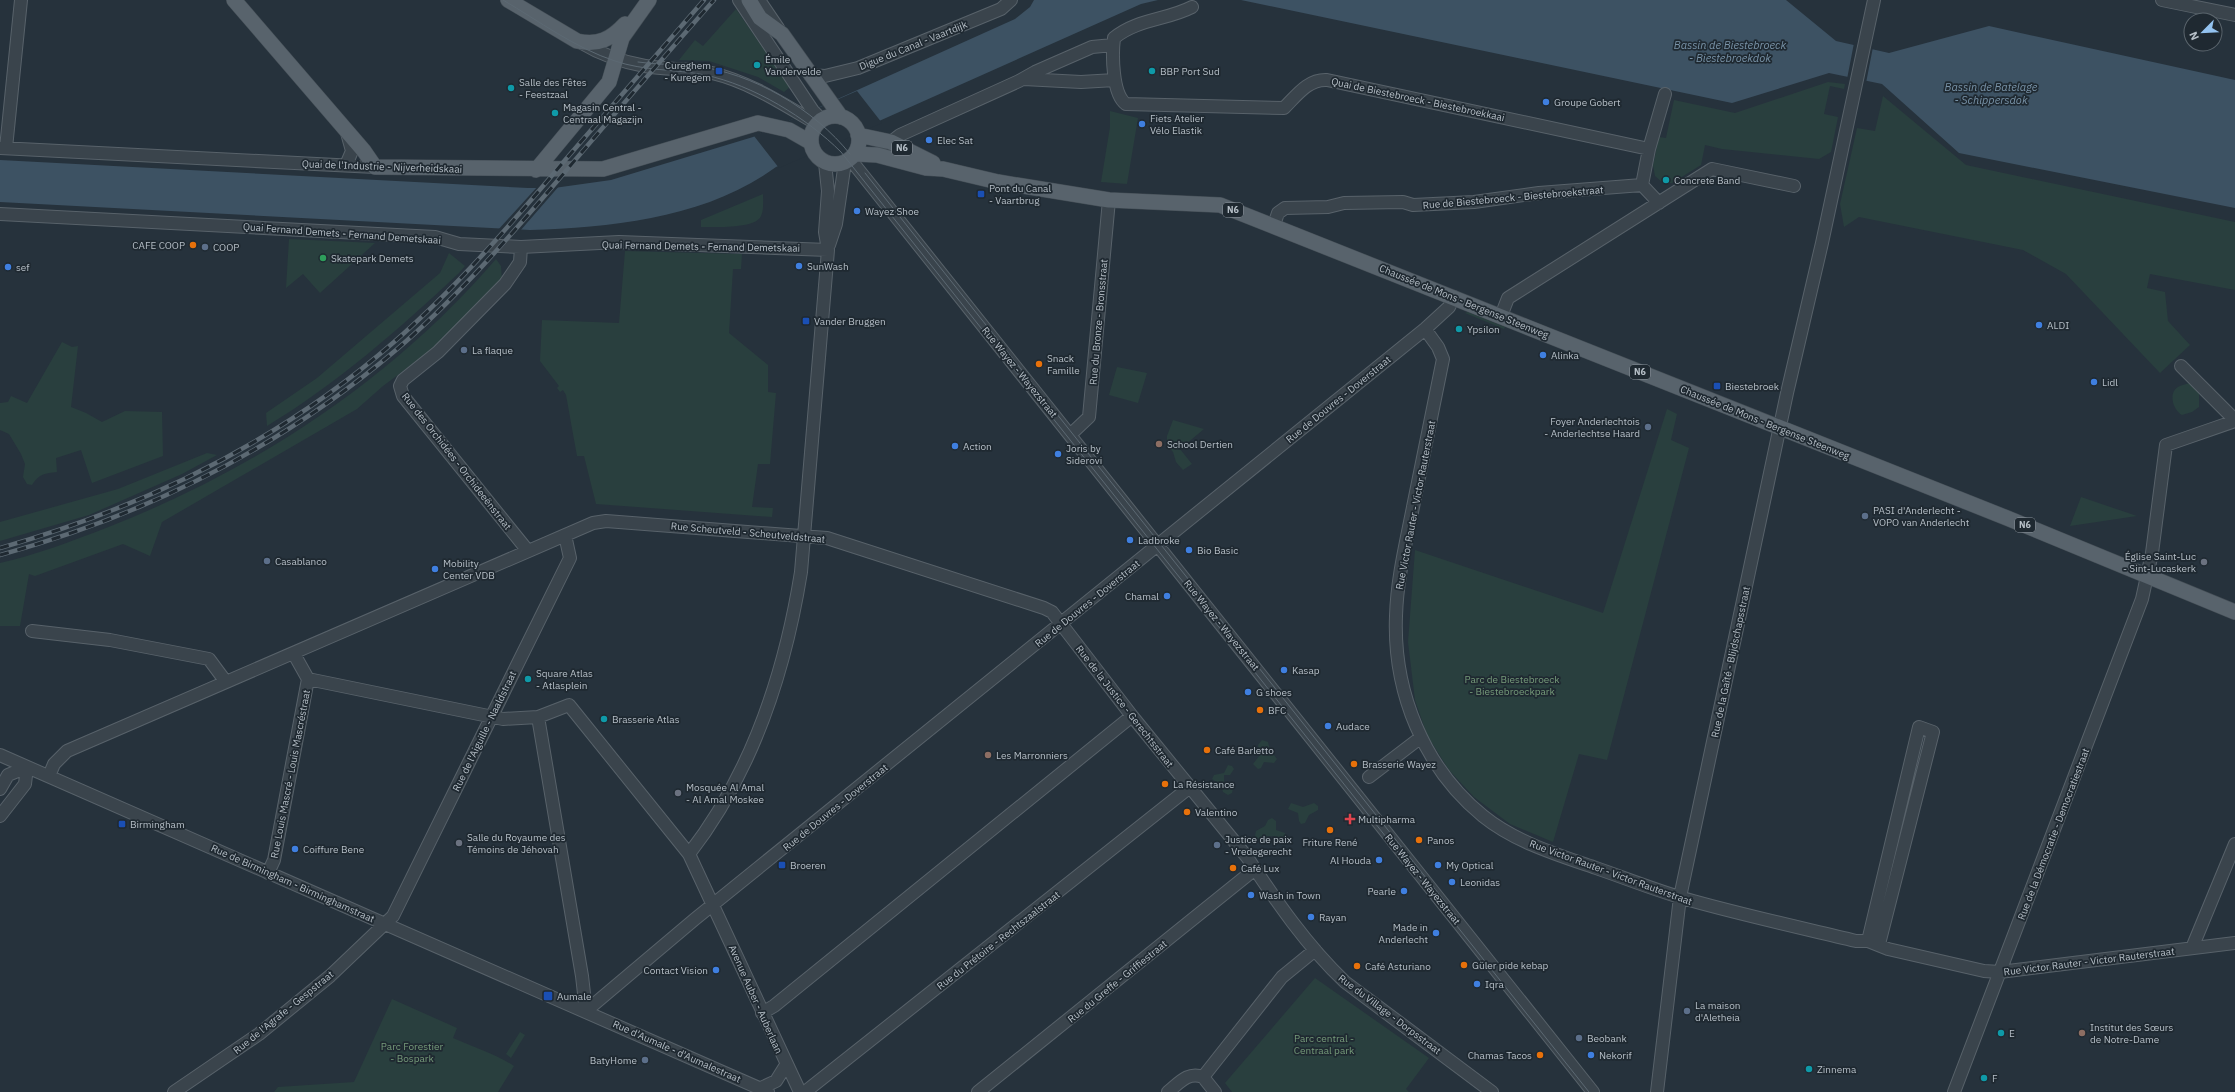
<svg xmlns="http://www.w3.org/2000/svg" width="2235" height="1092" font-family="'IBM Plex Sans',sans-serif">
  <rect width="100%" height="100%" fill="#26323c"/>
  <!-- green -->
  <path fill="#293f3e" d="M736,9L790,87L784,92L758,77L709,61L679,60L695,40L703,46Z
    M1828,82L1845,84L1844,89L1830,86L1824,114L1838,117L1831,152L1819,159L1722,149L1705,145L1701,165L1672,183H1663L1655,176L1653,165L1659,137L1666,138L1674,100L1735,113Z
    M1883,96L1966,165L2235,222V290L2150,274L2147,288L2165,292L2168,321L2190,345L2160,373L2066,274L2023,250L1859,217L1844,227L1840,204L1857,128L1875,131Z
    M1110,111L1138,118L1127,184L1101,182L1110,127Z
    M763,194C763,201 764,210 761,216C756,229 713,227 701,227V220Z
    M289,239L375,243L320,293L303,274L286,288Z
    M625,251L742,254L741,269H733L729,333L768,365V392L776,393L770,464H758L752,507L773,508L772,517L596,504L584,456H577L566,395L563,390L560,392L557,388L559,386L540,361L542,320L619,323Z
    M449,253L465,266L459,273C399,329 338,383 267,426L266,413L317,378L440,273Z
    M496,259L501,266L502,280L441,343L383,386L357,409L162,522L150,556L123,544L35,576L29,574L20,626H0V563C36,555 72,541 106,528C255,470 392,380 496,259Z
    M1468,312L1505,327L1504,329L1465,313Z
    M62,342L72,347L78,346L71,407L86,413L102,422L125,411L162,412L163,456L92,483L81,450L56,458L57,472C45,473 39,474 32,485L27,484L23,477L25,464L21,454L9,434L0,430V403L8,402L11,396L27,403Z
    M1117,367L1147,373L1138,403L1109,395Z
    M2190,383L2199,393V407L2192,412L2182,415C2173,410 2168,393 2178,387C2181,385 2186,384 2190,383Z
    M1667,409L1677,414L1671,440L1689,448L1607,760L1579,754L1553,842L1510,824L1474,797L1449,770L1427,735L1415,700L1408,642L1415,550L1603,613Z
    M1173,420L1204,429L1180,449L1192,464L1183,470L1176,462L1173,452L1167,445V436Z
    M207,453L217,455L182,474L89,515L0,541V522L118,489Z
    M2081,497L2137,516L2070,526Z
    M1262,740L1268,742L1270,750L1277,759L1274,763L1264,762L1261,768L1258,769L1253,764L1260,755L1258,745Z
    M1228,765L1232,766L1234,769L1230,775H1224V783H1230L1233,788L1232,793L1228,795L1223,792L1221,785L1212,779L1214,775L1224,773Z
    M1291,803L1303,807L1314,803L1318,806V810L1309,815L1305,823L1301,824L1299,821L1298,813L1288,809Z
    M1272,818L1276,821V830L1285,833V838L1280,840L1272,836L1258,839L1255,836L1256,831L1265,826L1268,820Z
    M1315,978L1429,1058L1406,1089L1409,1092H1232L1225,1083Z
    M392,999L457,1028L453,1038C473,1047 496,1054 514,1066L498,1092H274L278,1087L354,1082Z
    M520,1032L525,1035L511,1058L506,1054Z"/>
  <!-- water -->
  <path fill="#3d5263" d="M1034,0H1158L1141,4L776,167C706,218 614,227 530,230L0,202V160L528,188H554L611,180L753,137L1015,19L1030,7Z
    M1241,0H1786L1836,41L1889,53L1989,26L2235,80V208L1959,153L1882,84L1829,73L1732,103Z"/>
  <!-- pier -->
  <path fill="#26323c" d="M1854,43L1873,47L1866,83L1847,79Z
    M857,91L882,123L779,168L754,136Z
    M560,185L520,231L498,230L538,186Z"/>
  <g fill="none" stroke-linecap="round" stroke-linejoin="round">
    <!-- minor casing -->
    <g stroke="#58626a" stroke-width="14">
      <path id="minor" d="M739,0L813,111L821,119
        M759,0L778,28
        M2162,0L2235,15
        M1192,7C1167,20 1137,19 1114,38C1112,54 1112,94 1126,104L1284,108C1297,95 1308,79 1327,80L1649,149
        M580,42C600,54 622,62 645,66C668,70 690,68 712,73C750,82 783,104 817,124
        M810,75L825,76L858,68L1001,9L1011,0
        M1024,79L1081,82L1115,80
        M891,142L900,135L1019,81L1035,72L1092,47L1113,45
        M0,148L375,167
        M6,148L21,0
        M850,159L1593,1092
        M346,165L352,151L347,133
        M1642,185L1649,149L1665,94
        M1642,185L1659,203
        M0,214L435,237L459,244L521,247L619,242L828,250
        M1274,225L1278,213L1285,208L1328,207L1344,203L1403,202L1413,205L1474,202L1539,193L1642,185
        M829,245L836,224L845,162
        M521,247L520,262L505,284L438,352L403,380L400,386L403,396L528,551
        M1501,316L1508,298L1712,169L1794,186
        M1425,329L1438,347L1443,359C1433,409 1423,458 1413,507C1406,543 1397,579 1396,616C1393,692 1424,768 1483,816C1515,842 1558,855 1596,868C1628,879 1660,892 1693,901C1747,916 1802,928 1856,941H1868L1888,949L1984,971L2000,972L2235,943
        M2181,366L2235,420
        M1070,435L1089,417L1109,200
        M32,631L110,640L209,659L226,682
        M308,679L503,719L538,717L569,705L689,854L800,1092
        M538,717L582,976L586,1011
        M0,755L768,1092
        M49,776L54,764L67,751L593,523L606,521L827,538L1044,608L1052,612L1132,716L1247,857C1276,901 1307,946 1345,982L1492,1092
        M1369,777L1420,738
        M0,789L8,775L27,767
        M0,816L25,784L27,767
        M689,854C752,773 785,672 801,572L828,250L825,232L828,191L825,163
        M268,873L274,860L308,679L294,654
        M1868,941L1919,727L1933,732L1879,944
        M2192,948L2235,844
        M586,1011L695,919L1425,329L1449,307L1454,297
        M762,1013L774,1006L1132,716
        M1203,1077L1282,977L1315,950
        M1203,1077L1215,1092
        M761,1088L776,1081L786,1065
        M174,1092L259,1034L330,976L393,916L570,558L565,535
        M805,1092L1190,787
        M978,1092L1255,869
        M1168,1092C1179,1083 1188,1071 1203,1077
        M1657,1092L1680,897L1787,393L1822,243L1874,0
        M1954,1092L2142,599L2152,553L2166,445L2235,421"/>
    </g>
    <!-- major casing -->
    <g stroke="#434d55" stroke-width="16">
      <path id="major" d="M234,0L364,151L375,167L603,169L758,123L789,130L810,142
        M508,0L577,41C598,46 611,39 625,24
        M749,0L760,18L782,34L841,117
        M811 140a24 24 0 1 1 48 0a24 24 0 1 1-48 0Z
        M858,135L891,142L933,163
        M855,154L877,155L926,168L943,169L998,182L1109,200L1220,205L2007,518L2235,612
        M536,170L609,82L622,38L649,0"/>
    </g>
    <!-- minor -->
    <use href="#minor" stroke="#3a444c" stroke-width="12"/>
    <!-- major -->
    <use href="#major" stroke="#58636c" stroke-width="15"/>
    <!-- tram -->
    <path stroke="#5c6973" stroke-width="1" d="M503,0C539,21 575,48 615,61C644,71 675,69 705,75C753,85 807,118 841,152L1589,1092
      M638,62C657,65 676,64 695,66C753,73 814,109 850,154
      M865,173L1458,918"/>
    <!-- rail casing -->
    <g stroke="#5c6973" stroke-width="4.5">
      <path id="rail" d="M0,548C145,507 280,441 394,342C457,287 512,223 566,159C612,106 658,53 704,0
        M0,555C146,515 280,448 396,350C458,297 512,234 565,172C614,114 664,57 714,0"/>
    </g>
    <!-- rail -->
    <use href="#rail" stroke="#1f2931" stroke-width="3" stroke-dasharray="9" stroke-linecap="butt"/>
  </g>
  <!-- markers -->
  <g fill="#0f9aa8" stroke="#1f2931" stroke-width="1.5">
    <circle cx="757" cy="65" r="4"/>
    <circle cx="1152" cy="71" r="4"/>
    <circle cx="511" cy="88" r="4"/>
    <circle cx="555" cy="113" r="4"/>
    <circle cx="1666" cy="180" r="4"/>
    <circle cx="1459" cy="329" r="4"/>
    <circle cx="528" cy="679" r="4"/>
    <circle cx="604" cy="719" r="4"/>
    <circle cx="2001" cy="1033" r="4"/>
    <circle cx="1809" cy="1069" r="4"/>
    <circle cx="1984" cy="1078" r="4"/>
  </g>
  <g fill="#1a4fb4" stroke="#1f2931" stroke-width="1.5">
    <rect x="715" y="67" width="8" height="8" rx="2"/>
    <rect x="977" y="190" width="8" height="8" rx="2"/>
    <rect x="802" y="317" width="8" height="8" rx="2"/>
    <rect x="1713" y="382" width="8" height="8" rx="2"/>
    <rect x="118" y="820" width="8" height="8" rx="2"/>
    <rect x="778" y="861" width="8" height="8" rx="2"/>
    <rect x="543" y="991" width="10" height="10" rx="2"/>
  </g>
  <g fill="#3f7fe0" stroke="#1f2931" stroke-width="1.5">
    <circle cx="1546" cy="102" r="4"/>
    <circle cx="1142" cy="124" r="4"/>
    <circle cx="929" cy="140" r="4"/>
    <circle cx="857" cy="211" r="4"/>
    <circle cx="799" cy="266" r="4"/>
    <circle cx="8" cy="267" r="4"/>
    <circle cx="2039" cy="325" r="4"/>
    <circle cx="1543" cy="355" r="4"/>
    <circle cx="2094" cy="382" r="4"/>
    <circle cx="955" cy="446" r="4"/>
    <circle cx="1058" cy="454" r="4"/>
    <circle cx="1130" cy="540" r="4"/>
    <circle cx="1189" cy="550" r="4"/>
    <circle cx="435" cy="569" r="4"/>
    <circle cx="1167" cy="596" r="4"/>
    <circle cx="1284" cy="670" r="4"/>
    <circle cx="1248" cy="692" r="4"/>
    <circle cx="1328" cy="726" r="4"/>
    <circle cx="295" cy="849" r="4"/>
    <circle cx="1379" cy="860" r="4"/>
    <circle cx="1438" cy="865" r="4"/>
    <circle cx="1452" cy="882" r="4"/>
    <circle cx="1404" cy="891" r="4"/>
    <circle cx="1251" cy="895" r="4"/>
    <circle cx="1311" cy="917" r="4"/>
    <circle cx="1436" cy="933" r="4"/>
    <circle cx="716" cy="970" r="4"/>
    <circle cx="1477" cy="984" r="4"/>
    <circle cx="1591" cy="1055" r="4"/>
  </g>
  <g fill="#e8710a" stroke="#1f2931" stroke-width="1.5">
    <circle cx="193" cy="245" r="4"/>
    <circle cx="1039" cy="364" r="4"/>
    <circle cx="1260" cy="710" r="4"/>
    <circle cx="1207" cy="750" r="4"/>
    <circle cx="1354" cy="764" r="4"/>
    <circle cx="1165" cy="784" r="4"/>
    <circle cx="1187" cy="812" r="4"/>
    <circle cx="1330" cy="830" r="4"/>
    <circle cx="1419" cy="840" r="4"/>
    <circle cx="1233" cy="868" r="4"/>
    <circle cx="1464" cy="965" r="4"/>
    <circle cx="1357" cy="966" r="4"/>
    <circle cx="1540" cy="1055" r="4"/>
  </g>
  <g fill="#5c6f8a" stroke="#1f2931" stroke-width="1.5">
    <circle cx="205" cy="247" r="4"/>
    <circle cx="464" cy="350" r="4"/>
    <circle cx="1648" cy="427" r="4"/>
    <circle cx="1865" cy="516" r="4"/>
    <circle cx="267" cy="561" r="4"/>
    <circle cx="1217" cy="845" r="4"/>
    <circle cx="1687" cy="1011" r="4"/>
    <circle cx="1579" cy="1038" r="4"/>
    <circle cx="645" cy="1060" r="4"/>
  </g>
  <circle fill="#2e9e5b" stroke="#1f2931" stroke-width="1.5" cx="323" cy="258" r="4"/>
  <g fill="#8d6e63" stroke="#1f2931" stroke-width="1.5">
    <circle cx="1159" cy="444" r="4"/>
    <circle cx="988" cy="755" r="4"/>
    <circle cx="2082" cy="1033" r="4"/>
  </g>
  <g fill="#6b7280" stroke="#1f2931" stroke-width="1.5">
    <circle cx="2204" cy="562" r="4"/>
    <circle cx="678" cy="793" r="4"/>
    <circle cx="459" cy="843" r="4"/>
  </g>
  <path fill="#e0444e" stroke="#1f2931" stroke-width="1.5" d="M1348 813h4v4h4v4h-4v4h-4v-4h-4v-4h4z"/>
  <g text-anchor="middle" stroke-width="3.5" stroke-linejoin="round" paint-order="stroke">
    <!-- shield labels -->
    <g fill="#1f2931" stroke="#89929a" stroke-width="1">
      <rect x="892" y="141" width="20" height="14" rx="3"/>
      <rect x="1223" y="203" width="20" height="14" rx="3"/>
      <rect x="1630" y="365" width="20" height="14" rx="3"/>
      <rect x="2015" y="518" width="20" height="14" rx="3"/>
    </g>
    <g font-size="9" font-weight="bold" fill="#b6bfc7">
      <text x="902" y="151">N6</text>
      <text x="1233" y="213">N6</text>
      <text x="1640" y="375">N6</text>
      <text x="2025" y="528">N6</text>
    </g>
    <!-- street labels -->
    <g font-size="10" fill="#b6bfc7" stroke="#1f2931">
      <text transform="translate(913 45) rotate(-22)" y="4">Digue du Canal - Vaartdijk</text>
      <text transform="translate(1418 99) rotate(12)" y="4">Quai de Biestebroeck - Biestebroekkaai</text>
      <text transform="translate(382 166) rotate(2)" y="4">Quai de l'Industrie - Nijverheidskaai</text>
      <text transform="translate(1513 197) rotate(-5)" y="4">Rue de Biestebroeck - Biestebroekstraat</text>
      <text transform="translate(342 233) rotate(4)" y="4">Quai Fernand Demets - Fernand Demetskaai</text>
      <text transform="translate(701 246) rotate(1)" y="4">Quai Fernand Demets - Fernand Demetskaai</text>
      <text transform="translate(1464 301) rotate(22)" y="4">Chaussée de Mons - Bergense Steenweg</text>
      <text transform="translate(1098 322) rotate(-85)" y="4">Rue du Bronze - Bronsstraat</text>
      <text transform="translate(1020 372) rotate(51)" y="4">Rue Wayez - Wayezstraat</text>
      <text transform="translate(1338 399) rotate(-39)" y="4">Rue de Douvres - Doverstraat</text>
      <text transform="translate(1765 422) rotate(22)" y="4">Chaussée de Mons - Bergense Steenweg</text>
      <text transform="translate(457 461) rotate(52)" y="4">Rue des Orchidées - Orchideeënstraat</text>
      <text transform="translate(1415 505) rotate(-79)" y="4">Rue Victor Rauter - Victor Rauterstraat</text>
      <text transform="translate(748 532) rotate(5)" y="4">Rue Scheutveld - Scheutveldstraat</text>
      <text transform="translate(1087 603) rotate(-39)" y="4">Rue de Douvres - Doverstraat</text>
      <text transform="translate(1222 625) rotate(51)" y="4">Rue Wayez - Wayezstraat</text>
      <text transform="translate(1730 662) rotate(-78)" y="4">Rue de la Gaîté - Blijdschapsstraat</text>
      <text transform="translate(1125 706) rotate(52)" y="4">Rue de la Justice - Gerechtsstraat</text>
      <text transform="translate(484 731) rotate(-64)" y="4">Rue de l'Aiguille - Naaldstraat</text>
      <text transform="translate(290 774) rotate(-79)" y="4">Rue Louis Mascré - Louis Mascréstraat</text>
      <text transform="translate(835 807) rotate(-39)" y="4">Rue de Douvres - Doverstraat</text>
      <text transform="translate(2053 834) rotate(-69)" y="4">Rue de la Démocratie - Democratiestraat</text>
      <text transform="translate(1611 872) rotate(20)" y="4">Rue Victor Rauter - Victor Rauterstraat</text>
      <text transform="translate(1423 879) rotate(51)" y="4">Rue Wayez - Wayezstraat</text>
      <text transform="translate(293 883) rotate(24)" y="4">Rue de Birmingham - Birminghamstraat</text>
      <text transform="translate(998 940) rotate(-38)" y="4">Rue du Prétoire - Rechtszaalstraat</text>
      <text transform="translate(2089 961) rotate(-7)" y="4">Rue Victor Rauter - Victor Rauterstraat</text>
      <text transform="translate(1117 981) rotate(-39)" y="4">Rue du Greffe - Griffiestraat</text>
      <text transform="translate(756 999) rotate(66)" y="4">Avenue Auber - Auberlaan</text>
      <text transform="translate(283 1012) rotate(-39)" y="4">Rue de l'Agrafe - Gespstraat</text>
      <text transform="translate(1390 1014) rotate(37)" y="4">Rue du Village - Dorpsstraat</text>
      <text transform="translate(677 1051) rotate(24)" y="4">Rue d'Aumale - d'Aumalestraat</text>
    </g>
    <!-- poi labels -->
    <g font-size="10" fill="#b6bfc7" stroke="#1f2931" text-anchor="start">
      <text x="765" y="63">Émile<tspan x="765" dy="12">Vandervelde</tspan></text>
      <text x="711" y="69" text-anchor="end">Cureghem<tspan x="711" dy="12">- Kuregem</tspan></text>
      <text x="1160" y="75">BBP Port Sud</text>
      <text x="519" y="86">Salle des Fêtes<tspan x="519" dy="12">- Feestzaal</tspan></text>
      <text x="1554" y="106">Groupe Gobert</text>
      <text x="563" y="111">Magasin Central -<tspan x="563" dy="12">Centraal Magazijn</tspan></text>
      <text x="1150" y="122">Fiets Atelier<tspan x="1150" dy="12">Vélo Elastik</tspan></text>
      <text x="937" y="144">Elec Sat</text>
      <text x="1674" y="184">Concrete Band</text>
      <text x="989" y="192">Pont du Canal<tspan x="989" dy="12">- Vaartbrug</tspan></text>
      <text x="865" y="215">Wayez Shoe</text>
      <text x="185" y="249" text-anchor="end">CAFE COOP</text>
      <text x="213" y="251">COOP</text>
      <text x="331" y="262">Skatepark Demets</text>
      <text x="807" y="270">SunWash</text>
      <text x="16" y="271">sef</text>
      <text x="814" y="325">Vander Bruggen</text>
      <text x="2047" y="329">ALDI</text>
      <text x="1467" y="333">Ypsilon</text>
      <text x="472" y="354">La flaque</text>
      <text x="1551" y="359">Alinka</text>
      <text x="1047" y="362">Snack<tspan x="1047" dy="12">Famille</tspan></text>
      <text x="2102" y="386">Lidl</text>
      <text x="1725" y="390">Biestebroek</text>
      <text x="1640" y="425" text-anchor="end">Foyer Anderlechtois<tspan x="1640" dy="12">- Anderlechtse Haard</tspan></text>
      <text x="1167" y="448">School Dertien</text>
      <text x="963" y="450">Action</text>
      <text x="1066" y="452">Joris by<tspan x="1066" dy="12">Siderovi</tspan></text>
      <text x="1873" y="514">PASI d'Anderlecht -<tspan x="1873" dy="12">VOPO van Anderlecht</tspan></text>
      <text x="1138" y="544">Ladbroke</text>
      <text x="1197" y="554">Bio Basic</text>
      <text x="2196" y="560" text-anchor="end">Église Saint-Luc<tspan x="2196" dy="12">- Sint-Lucaskerk</tspan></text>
      <text x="275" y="565">Casablanco</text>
      <text x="443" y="567">Mobility<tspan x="443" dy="12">Center VDB</tspan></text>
      <text x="1159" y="600" text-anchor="end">Chamal</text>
      <text x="1292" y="674">Kasap</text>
      <text x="536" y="677">Square Atlas<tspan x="536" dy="12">- Atlasplein</tspan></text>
      <text x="1256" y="696">G shoes</text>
      <text x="1268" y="714">BFC</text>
      <text x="612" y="723">Brasserie Atlas</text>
      <text x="1336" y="730">Audace</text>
      <text x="1215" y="754">Café Barletto</text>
      <text x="996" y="759">Les Marronniers</text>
      <text x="1362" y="768">Brasserie Wayez</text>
      <text x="1173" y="788">La Résistance</text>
      <text x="686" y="791">Mosquée Al Amal<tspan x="686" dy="12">- Al Amal Moskee</tspan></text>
      <text x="1195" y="816">Valentino</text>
      <text x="1358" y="823">Multipharma</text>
      <text x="130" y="828">Birmingham</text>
      <text x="467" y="841">Salle du Royaume des<tspan x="467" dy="12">Témoins de Jéhovah</tspan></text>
      <text x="1225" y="843">Justice de paix<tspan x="1225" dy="12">- Vredegerecht</tspan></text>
      <text x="1427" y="844">Panos</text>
      <text x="1330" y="846" text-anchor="middle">Friture René</text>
      <text x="303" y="853">Coiffure Bene</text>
      <text x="1371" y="864" text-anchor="end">Al Houda</text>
      <text x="790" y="869">Broeren</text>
      <text x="1446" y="869">My Optical</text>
      <text x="1241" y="872">Café Lux</text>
      <text x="1460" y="886">Leonidas</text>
      <text x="1396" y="895" text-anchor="end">Pearle</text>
      <text x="1259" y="899">Wash in Town</text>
      <text x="1319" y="921">Rayan</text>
      <text x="1428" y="931" text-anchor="end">Made in<tspan x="1428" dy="12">Anderlecht</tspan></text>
      <text x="1472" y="969">Güler pide kebap</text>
      <text x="1365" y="970">Café Asturiano</text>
      <text x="708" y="974" text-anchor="end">Contact Vision</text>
      <text x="1485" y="988">Iqra</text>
      <text x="557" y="1000">Aumale</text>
      <text x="1695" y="1009">La maison<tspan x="1695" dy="12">d'Aletheia</tspan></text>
      <text x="2090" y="1031">Institut des Sœurs<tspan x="2090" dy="12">de Notre-Dame</tspan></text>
      <text x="2009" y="1037">E</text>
      <text x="1587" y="1042">Beobank</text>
      <text x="1532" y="1059" text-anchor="end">Chamas Tacos</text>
      <text x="1599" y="1059">Nekorif</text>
      <text x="637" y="1064" text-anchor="end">BatyHome</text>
      <text x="1817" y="1073">Zinnema</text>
      <text x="1992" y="1082">F</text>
    </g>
    <!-- park labels -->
    <g font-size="10" fill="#769b7a" stroke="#1f2931">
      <text x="1512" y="683">Parc de Biestebroeck<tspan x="1512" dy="12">- Biestebroeckpark</tspan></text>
      <text x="1324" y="1042">Parc central -<tspan x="1324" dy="12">Centraal park</tspan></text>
      <text x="412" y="1050">Parc Forestier<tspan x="412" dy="12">- Bospark</tspan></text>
    </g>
    <!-- water labels -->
    <g font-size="11" font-style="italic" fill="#7993a8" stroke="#1f2931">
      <text x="1730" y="49">Bassin de Biestebroeck<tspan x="1730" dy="13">- Biestebroekdok</tspan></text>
      <text x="1991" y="91">Bassin de Batelage<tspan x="1991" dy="13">- Schippersdok</tspan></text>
    </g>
  </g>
  <!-- north arrow -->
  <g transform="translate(2203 32) rotate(246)"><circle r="19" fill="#1f2931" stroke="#5b656d"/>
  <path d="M0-3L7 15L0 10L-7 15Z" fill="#93c2ef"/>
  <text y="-6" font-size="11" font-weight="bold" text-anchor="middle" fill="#b6bfc7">N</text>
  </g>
</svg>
